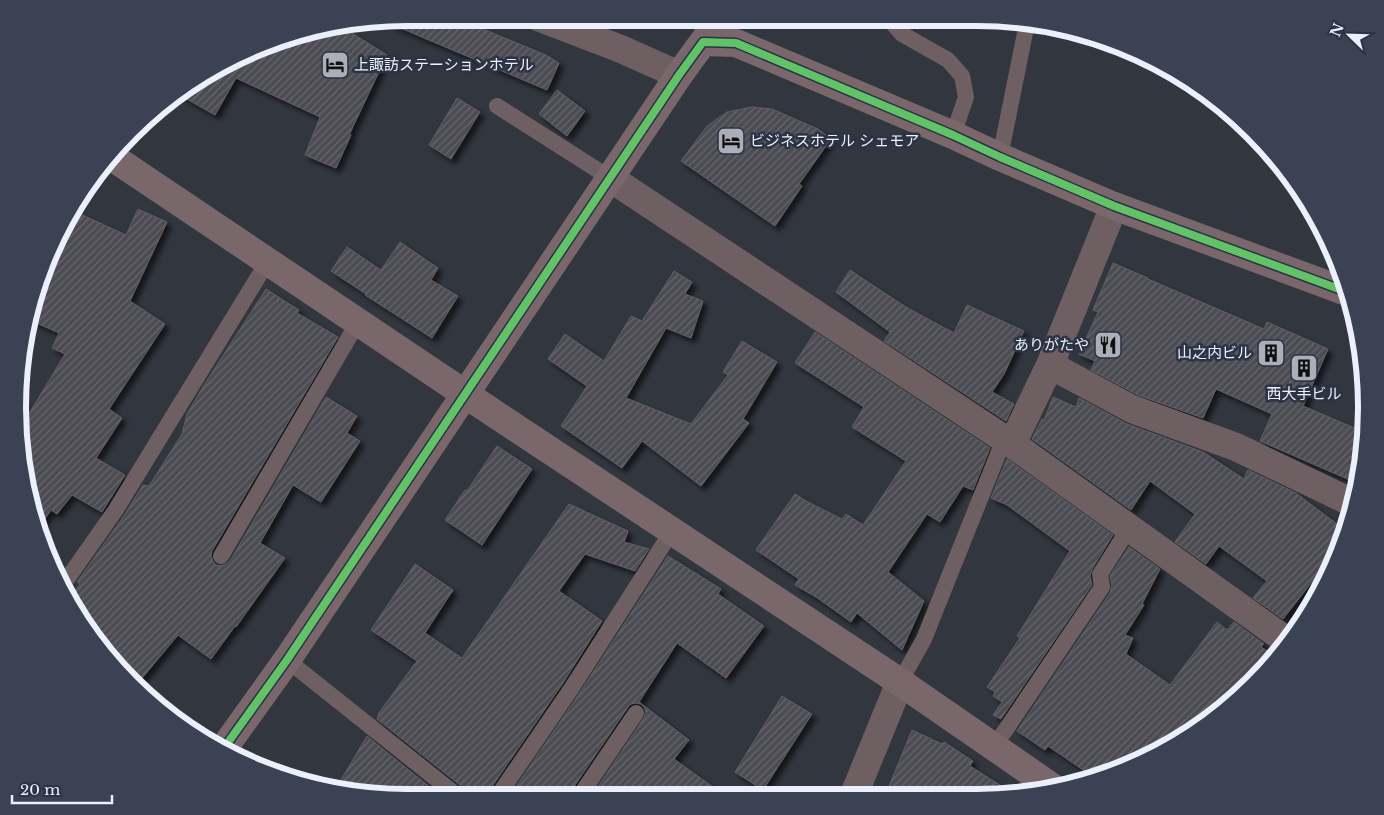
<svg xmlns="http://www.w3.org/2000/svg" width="1384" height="815" font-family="'Libre Baskerville','Noto Sans JP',serif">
  <defs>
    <pattern id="building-hatch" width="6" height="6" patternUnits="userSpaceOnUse" patternTransform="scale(1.25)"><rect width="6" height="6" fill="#4c4c52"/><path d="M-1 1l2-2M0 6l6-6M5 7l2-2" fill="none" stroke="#66666c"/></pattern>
    <filter id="shadow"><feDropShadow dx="4.5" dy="4.5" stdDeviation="2.5" flood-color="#0009"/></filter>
  </defs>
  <rect width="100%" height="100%" fill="#32363f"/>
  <!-- building -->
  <path fill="url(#building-hatch)" stroke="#5f5e66" filter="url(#shadow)" d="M408,18H456L546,55L559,63L547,90L384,21Z
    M344,28L387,55L349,135H351L336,168L305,155L320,117L236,78L215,115L178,94L282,38Z
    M557,90L585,111L567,136L539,114Z
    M457,98L480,112L451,159L429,145Z
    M752,107L772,109L818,129L831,139L799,184L802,186L775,226L681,161L707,126L727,112Z
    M138,209L167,222L130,301L165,324L109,409L122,418L96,458L125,475L102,512L72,495L57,514L51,510L38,529L21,427L65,354L52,348L59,333L32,321L38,282L76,212L126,235Z
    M400,242L438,268L431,280L458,296L432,338L365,295L366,294L331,271L347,247L381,270Z
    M1113,263L1148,278V279L1264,329L1267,322L1328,349L1303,406L1364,432L1359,484L1260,441L1272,414L1216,389L1203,418L1138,395L1091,370L1095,361L1079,354L1098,312L1093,310Z
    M850,270L906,307L954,333L967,305L1024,331L1004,374L992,392L1014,404L1006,421L884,341L890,332L836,292Z
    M674,271L692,282L685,294L703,301L691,338L666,328L626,398L691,424L728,375L723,372L742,341L777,362L743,419L749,423L701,486L642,441L622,468L561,426L587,386L548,359L565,334L604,361L631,316L642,321Z
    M266,289L299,310L297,313L338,337L212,551L211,556L213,561L216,565L221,566L226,564L230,561L326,397L357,416L347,433L360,441L321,502L293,485L260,543L285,558L236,627L235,626L211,659L178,635L138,683L98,645L72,595L80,584L77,582L123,517L143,485L149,486L182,434L187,414L204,385Z
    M815,332L990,448L973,490L963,486L940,522L927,514L888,572L924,601L902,650L857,613L851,622L816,597L795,585L799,579L756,550L795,494L808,502L842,519L846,514L863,525L906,461L852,427L864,407L795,363Z
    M1053,397L1076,407L1079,398L1127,424L1203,452L1244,479L1248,470L1296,493L1345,530L1340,546L1283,619L1253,598L1267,581L1219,546L1206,564L1175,542L1195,514L1150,481L1131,510L1032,439L1042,419L1044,420Z
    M497,446L532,469L482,545L445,520L465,490L467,491Z
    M1007,459L1113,535L1092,569L1090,576L1092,585L1001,719L993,715L1002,702L993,696L995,692L987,687L1020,638L1017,636L1070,551L1007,505L991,498Z
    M569,504L628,531L624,542L649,549L635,571L585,554L559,591L602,621L563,683L489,791L487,797H469L468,793L465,789L377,719L379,715L378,714L417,661L371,630L415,564L453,590L425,633L462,658Z
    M1129,547L1160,569L1142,604L1144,605L1125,635L1133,638L1126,654L1170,685L1217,622L1227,630L1234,622L1264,644L1261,647L1269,652L1250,677L1255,680L1252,683L1172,745L1102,777L1095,778L1048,746L1045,750L1017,731L1110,593L1112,585L1110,576Z
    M668,556L721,589L718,594L764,626L726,678L677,643L639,702L689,740L674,759L727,797H591L644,718L646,713L645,708L641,704L636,703L631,704L628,707L571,791L569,797H509L579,694Z
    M782,696L812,714L763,790L735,772Z
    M912,730L942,744L944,742L973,761L970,766L1014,794L1002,797H912L889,786Z
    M367,736L442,797H395L378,787L373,795L336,788Z"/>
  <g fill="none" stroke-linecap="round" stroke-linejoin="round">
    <!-- lane -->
    <path stroke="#6e5f62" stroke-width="16" d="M701,18L703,42
      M888,18L902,34L948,60L962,76L966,97L953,135
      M497,106L610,178
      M1000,157L1027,23
      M221,556L358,322
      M65,582L115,511L268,261
      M1286,641L1307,613
      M287,660L459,797
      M900,682L924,639L1004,439
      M994,747L1102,587L1100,574L1129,528
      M497,797L571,689L672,531
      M579,797L636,713"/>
    <!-- street -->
    <path stroke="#6e5f62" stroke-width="28" d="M540,18L621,49L679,75
      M610,178L1012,444L1287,641
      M1050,365L1132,409L1236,447L1353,503
      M1012,444L1050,365L1114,206
      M853,797L900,682"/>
    <!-- secondary -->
    <path stroke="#7a676b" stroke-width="28" d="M112,157L495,414L900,682L1052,787
      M224,748L287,660L679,75L703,42L736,43L953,135L1000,157L1114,206L1347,292"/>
    <!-- cycleway casing -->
    <g stroke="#2c3345" stroke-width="11">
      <path id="cycleway" d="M224,748L287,660L679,75L703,42L736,43L953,135L1000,157L1114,206L1347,292"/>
    </g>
    <!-- cycleway -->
    <use href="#cycleway" stroke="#61c268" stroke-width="8"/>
  </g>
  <!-- icons -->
  <defs>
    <g id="hotel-square" transform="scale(1.4375)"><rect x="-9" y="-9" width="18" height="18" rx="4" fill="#aaafba" stroke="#2c3345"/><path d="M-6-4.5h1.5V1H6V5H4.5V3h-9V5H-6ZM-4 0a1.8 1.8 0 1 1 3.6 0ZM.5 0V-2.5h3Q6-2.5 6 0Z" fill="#111"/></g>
    <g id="restaurant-square" transform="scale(1.4375)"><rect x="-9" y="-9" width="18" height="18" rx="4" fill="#aaafba" stroke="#2c3345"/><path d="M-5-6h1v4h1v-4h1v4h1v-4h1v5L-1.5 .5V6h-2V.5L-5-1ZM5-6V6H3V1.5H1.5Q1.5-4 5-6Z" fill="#111"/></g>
    <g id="building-square" transform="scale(1.4375)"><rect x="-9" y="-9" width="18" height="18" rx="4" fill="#aaafba" stroke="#2c3345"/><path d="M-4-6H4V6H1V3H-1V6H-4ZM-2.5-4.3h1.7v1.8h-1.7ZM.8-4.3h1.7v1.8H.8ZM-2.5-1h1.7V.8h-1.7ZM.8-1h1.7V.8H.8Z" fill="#111"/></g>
  </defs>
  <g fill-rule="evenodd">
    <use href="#hotel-square" x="335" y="65"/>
    <use href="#hotel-square" x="731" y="141"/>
    <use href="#restaurant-square" x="1108" y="345"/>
    <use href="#building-square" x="1271" y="353"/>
    <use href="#building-square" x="1304" y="368"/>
  </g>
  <g text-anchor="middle" stroke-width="5" stroke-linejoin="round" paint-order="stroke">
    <!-- poi labels -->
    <g font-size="15" fill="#ebf0fc" stroke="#2c3345" text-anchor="start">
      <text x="354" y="70">上諏訪ステーションホテル</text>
      <text x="750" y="146">ビジネスホテル シェモア</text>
      <text x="1089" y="350" text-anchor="end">ありがたや</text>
      <text x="1252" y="358" text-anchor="end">山之内ビル</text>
      <text x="1304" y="399" text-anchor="middle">西大手ビル</text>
    </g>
  </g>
  <!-- crop -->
  <path d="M0 0H1384V815H0ZM407 26H977A381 381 0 0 1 1358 407V408A381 381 0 0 1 977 789H407A381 381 0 0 1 26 408V407A381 381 0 0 1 407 26Z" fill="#3b4254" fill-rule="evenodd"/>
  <path fill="none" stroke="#ebf0fc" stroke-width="6" d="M407 26H977A381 381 0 0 1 1358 407V408A381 381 0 0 1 977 789H407A381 381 0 0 1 26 408V407A381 381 0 0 1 407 26Z"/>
  <!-- north arrow -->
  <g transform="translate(1349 35) rotate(293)" stroke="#2c3345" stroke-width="4" paint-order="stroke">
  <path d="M0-4L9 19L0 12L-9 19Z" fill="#ebf0fc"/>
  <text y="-8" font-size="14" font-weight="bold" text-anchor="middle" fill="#ebf0fc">N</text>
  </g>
  <!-- scale -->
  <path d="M12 795v8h100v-8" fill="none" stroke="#ebf0fc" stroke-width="2.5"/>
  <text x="20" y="795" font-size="15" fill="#ebf0fc" stroke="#2c3345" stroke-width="4" paint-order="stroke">20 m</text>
</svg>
